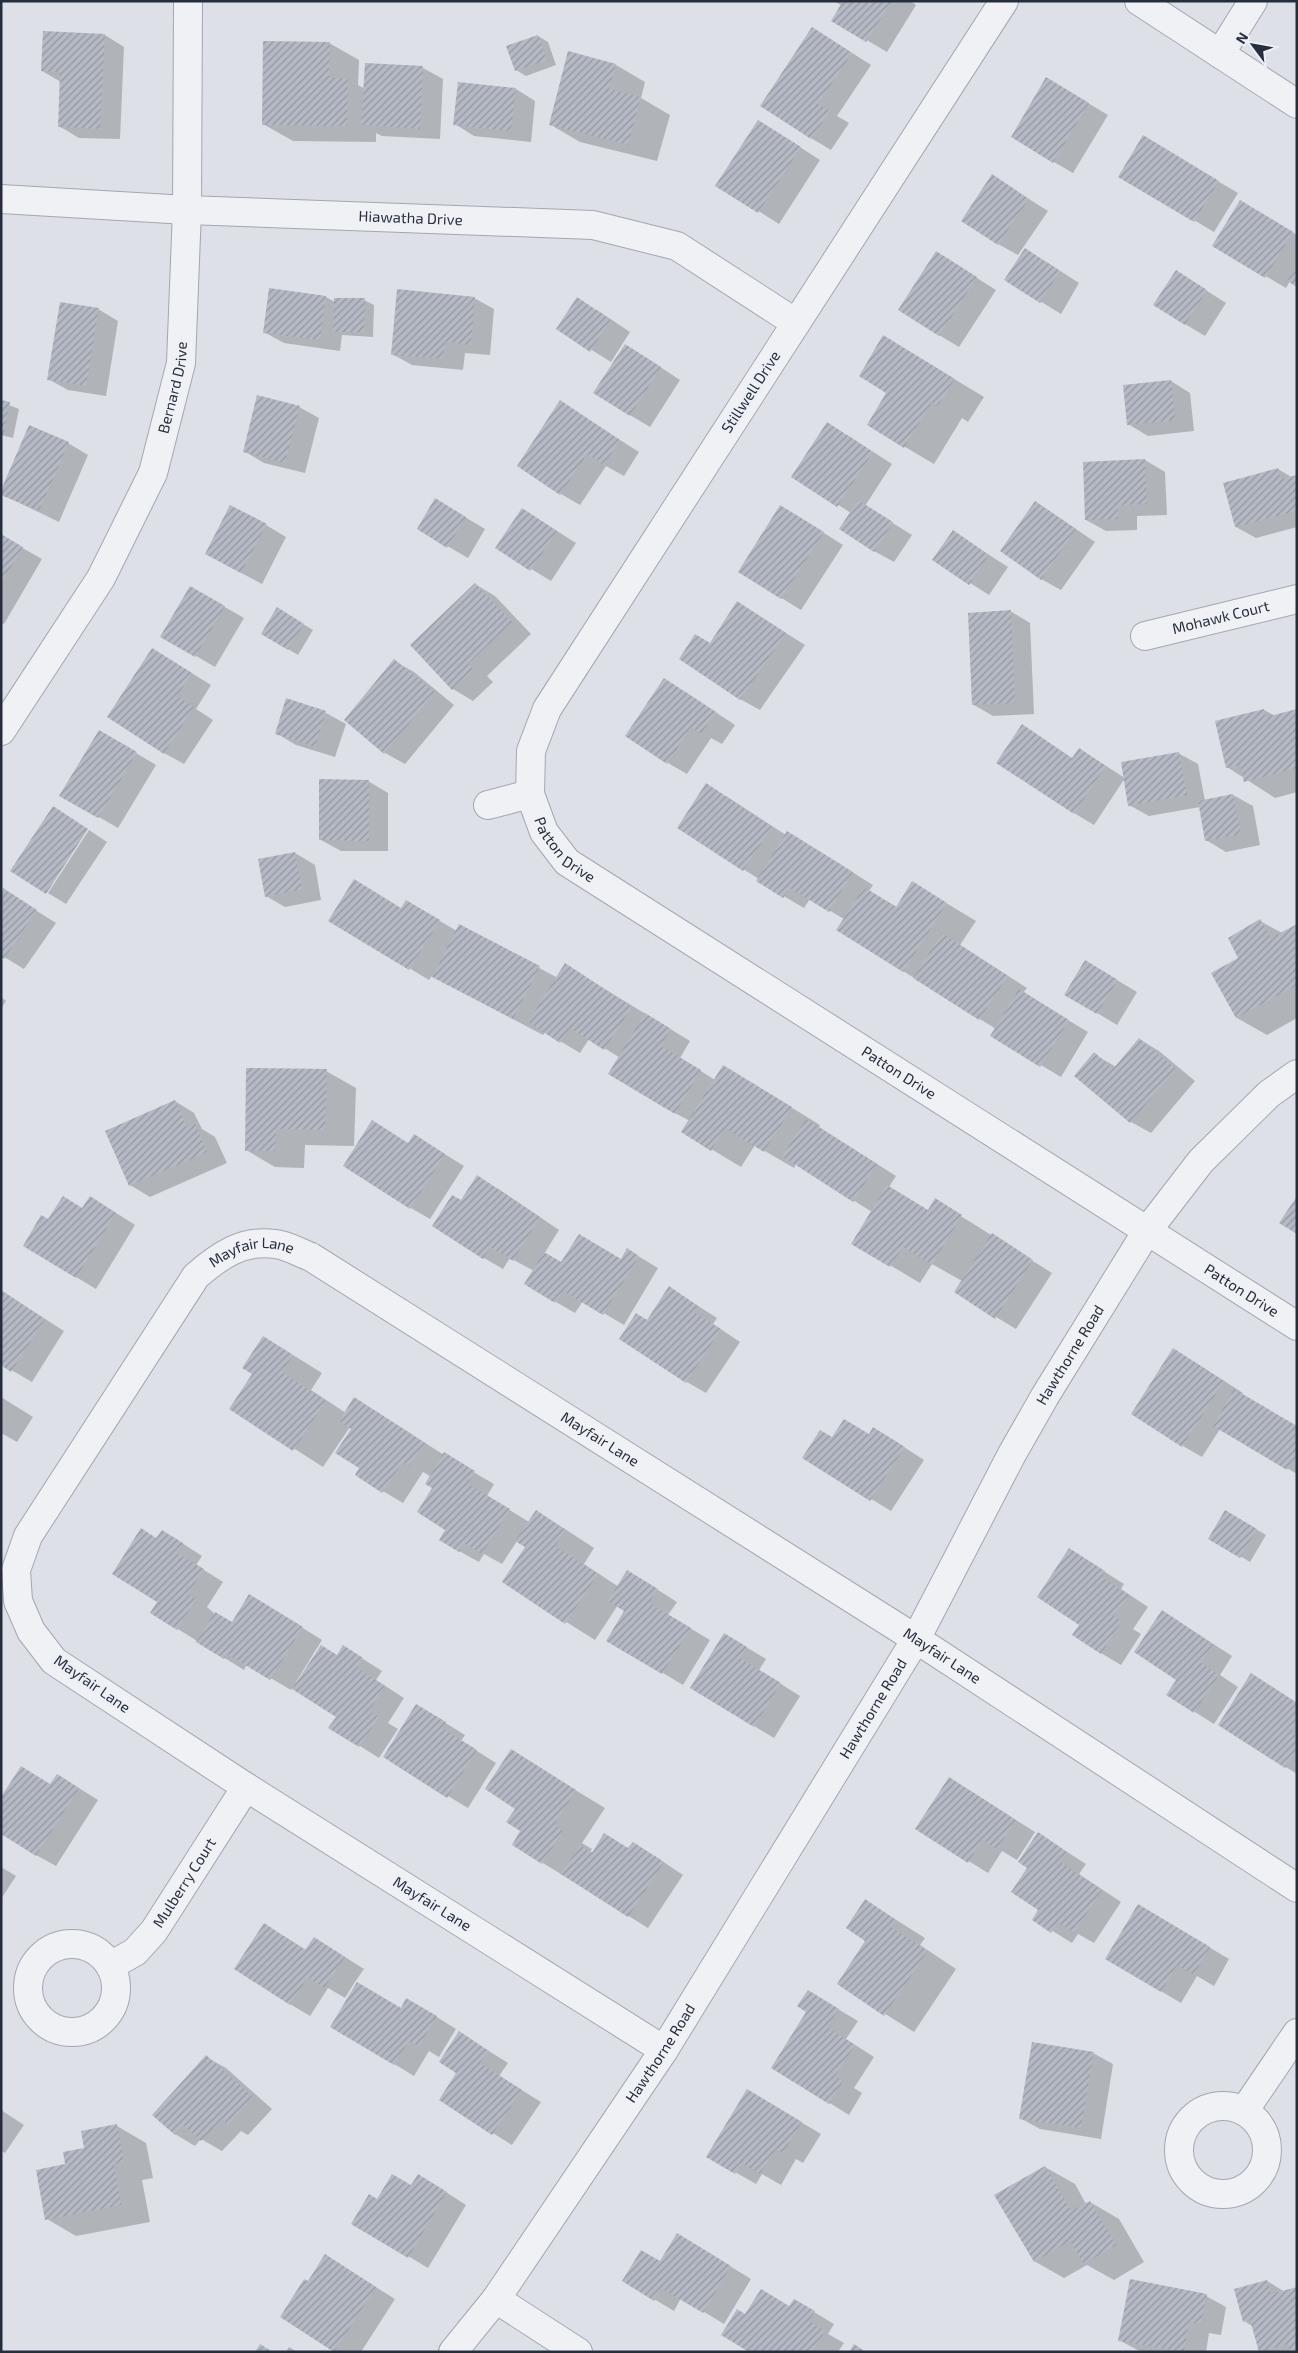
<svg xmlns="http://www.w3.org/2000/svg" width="1298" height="2353" font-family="'Exo 2',sans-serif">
  <defs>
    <pattern id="building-hatch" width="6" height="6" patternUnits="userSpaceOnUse" patternTransform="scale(1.25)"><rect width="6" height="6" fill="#b4b9c4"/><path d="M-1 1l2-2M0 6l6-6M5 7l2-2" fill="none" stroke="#9297a0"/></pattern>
  </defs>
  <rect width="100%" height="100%" fill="#dde0e7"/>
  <!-- shadow -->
  <path fill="#0003" d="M834,1H910L916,5L887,52L833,20L842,6Z
    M813,28L871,65L837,116L849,123L831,150L811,138Z
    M105,35L124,47L120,139L79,138L59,126L61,82L42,71Z
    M538,36L548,42L556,65L526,76L516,70Z
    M329,43L359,60L358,85L365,89L366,65L423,68L443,79L440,139L382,136L376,133V142L293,141L263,124Z
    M569,53L616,65L645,82L641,98L670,115L657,161L580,142L551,125Z
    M516,89L535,101L531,142L474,136L455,124Z
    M1066,90L1108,115L1073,173L1054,162Z
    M778,133L820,160L779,224L717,185Z
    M1163,149L1238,193L1214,232L1120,176Z
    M992,176L1048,211L1018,255L998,244Z
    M1261,213L1297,235V285L1290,281L1286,288L1214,245Z
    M937,253L996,290L959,347L939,335Z
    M1045,261L1079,283L1061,314L1006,280Z
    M1196,284L1226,303L1205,336L1185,324Z
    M270,289L326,297L335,302L364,300L374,305L373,337L342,335L340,351L284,343L264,332Z
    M474,298L494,309L490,355L465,353L463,370L412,365L392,354Z
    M98,309L118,321L106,396L68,390L48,379Z
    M597,310L630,332L611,362L558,329Z
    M913,354L984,397L968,422L962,418L934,464L868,425Z
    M645,357L680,380L650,427L630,415Z
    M1171,381L1190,393L1194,431L1148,436L1128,424Z
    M1,402L19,409L13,438L1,435Z
    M560,402L639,452L624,476L606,466L580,505L561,494Z
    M299,407L319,418L305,473L264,463L244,451Z
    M847,435L892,464L865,506L912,535L894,562L874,551L851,513L793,476Z
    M68,443L88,455L59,522L1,494Z
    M1145,460L1165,472L1167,515L1137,516V530L1106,531L1086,520L1084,463Z
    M1278,469L1293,478L1297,477V527L1256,538L1236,527Z
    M1036,502L1095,542L1061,590L1041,579Z
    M522,509L576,543L551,581L497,548Z
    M455,511L485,529L468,558L418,529Z
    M800,518L843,545L801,610L739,572Z
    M266,525L286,537L262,584L226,565Z
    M953,532L1008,567L989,595L934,560Z
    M1,536L42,559L4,624L1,623Z
    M475,584L495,596L531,634L487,676L493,682L473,701L453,689L412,645Z
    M190,587L244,618L215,667L162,636Z
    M738,603L805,645L760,710L740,699L711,644Z
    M278,609L313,630L298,655L263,634Z
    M1010,611L1030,623L1034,714L993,716L974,705Z
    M172,661L211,685L196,709L213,720L184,764L164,753Z
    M394,661L414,672L454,705L405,764L385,753Z
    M684,691L735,725L722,744L711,738L687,774L668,763Z
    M287,700L326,713L346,724L335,757L296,745L276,733Z
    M1264,710L1275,716L1297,710V792L1275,798L1227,767Z
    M1022,726L1073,759L1079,749L1125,778L1178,753L1198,764L1205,801L1233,795L1253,806L1260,845L1226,852L1206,840L1200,807L1149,816L1129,805L1125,778L1094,825L1074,813Z
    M99,731L156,765L118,828L61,795Z
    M368,781L388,793V851H341L321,840Z
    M726,796L786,835L807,844L873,885L869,891L897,907L913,883L976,921L960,945L1027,988L1023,993L1088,1032L1061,1077L992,1036L996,1029L903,971L844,919L810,899L804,908L758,881L759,879L678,828Z
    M89,830L107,842L66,904L48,893Z
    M295,853L315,865L321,900L285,907L266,896Z
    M3,890L56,923L24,969L1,955V893Z
    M402,909L426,913L457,931L460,926L558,978L585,977L690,1041L680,1058L715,1080L724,1066L820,1125L819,1127L896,1176L889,1187L929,1211L935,1200L1052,1273L1016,1329L955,1292L962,1281L932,1264L920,1283L853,1243L872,1212L796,1164L794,1168L755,1145L741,1167L683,1132L690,1121L675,1113L619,1057L589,1039L580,1053L545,1032L543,1035L432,976L429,980L330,920Z
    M1260,921L1282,933L1297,925V1018L1267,1035L1237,1018L1213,973L1240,958Z
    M1105,973L1137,992L1117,1025L1066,994Z
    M1,997L6,1001L1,1009Z
    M1139,1039L1159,1051L1195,1081L1151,1133L1131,1122L1076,1075L1094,1054L1116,1067Z
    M326,1071L356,1088L354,1146L305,1145L304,1168L275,1167L246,1150Z
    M175,1101L194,1113L202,1129L215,1137L227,1163L150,1197L130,1185Z
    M414,1135L464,1166L430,1219L411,1208L409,1144Z
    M497,1188L559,1230L544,1254L562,1264L622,1261L628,1250L658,1268L624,1325L583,1301L575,1313L556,1302L534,1271L510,1258L503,1269L484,1258L461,1201Z
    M110,1209L135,1225L96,1289L76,1277L49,1221L83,1210Z
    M670,1288L717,1318L713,1324L740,1342L706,1393L687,1382L648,1321Z
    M1,1291L64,1331L32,1382L1,1364Z
    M264,1337L322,1373L311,1390L346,1413L374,1410L444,1455L494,1484L487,1496L529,1522L536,1512L565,1529L594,1548L584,1564L619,1587L647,1583L677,1602L668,1615L710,1640L683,1685L608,1640L626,1610L618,1605L595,1640L503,1582L526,1547L517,1541L502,1564L484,1554L479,1562L459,1551L446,1529L431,1477L423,1472L403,1503L356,1475L361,1468L353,1429L350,1427L323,1467L231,1408L254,1374Z
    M1193,1361L1243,1393L1242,1395L1297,1428V1474L1220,1429L1202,1457L1183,1446Z
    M1,1397L33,1417L17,1442L1,1433Z
    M870,1435L893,1440L924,1460L891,1511L804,1458L832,1439Z
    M1226,1512L1266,1535L1250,1562L1210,1538Z
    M157,1539L182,1543L202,1556L196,1565L223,1582L207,1607L214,1613L233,1624L269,1607L322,1640L296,1682L298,1684L338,1657L344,1647L382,1671L376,1680L404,1698L388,1723L398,1729L379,1758L330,1727L337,1717L292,1688L291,1690L247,1664L244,1670L152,1613L159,1602Z
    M1069,1549L1124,1584L1121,1589L1148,1607L1133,1629L1141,1634L1121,1665L1101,1653L1080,1624Z
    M1162,1611L1232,1656L1220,1675L1238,1687L1214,1724L1168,1695L1178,1680Z
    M724,1634L766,1659L759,1670L800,1696L774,1738L691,1688Z
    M1271,1686L1297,1703V1774L1220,1725Z
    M436,1717L465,1735L461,1741L496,1763L468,1808L448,1796Z
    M511,1751L605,1808L582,1843L592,1849L590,1852L629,1849L653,1855L683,1875L648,1928L543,1863L522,1831L517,1808Z
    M58,1775L98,1800L56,1866L36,1855L51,1785Z
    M969,1790L1035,1832L1017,1860L1002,1851L988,1873L917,1829Z
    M1039,1834L1086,1864L1079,1874L1121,1902L1094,1943L1078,1934L1072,1943L1033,1919L1039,1910L1028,1868Z
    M1,1867L16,1876L1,1899Z
    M866,1901L925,1938L920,1945L956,1969L914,2032L838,1984L867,1941Z
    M1158,1917L1229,1959L1214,1986L1197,1976L1181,2003L1107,1959Z
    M284,1936L306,1950H334L364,1969L355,1982L401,2009L427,2011L456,2029L439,2057L429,2051L414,2076L332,2026L357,1983L355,1982L345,1998L328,1988L310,2016L290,2004Z
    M828,2003L858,2021L846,2039L874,2057L854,2088L862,2093L849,2115L772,2067Z
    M460,2033L508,2063L499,2076L541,2102L512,2145L440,2100L458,2073Z
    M1093,2053L1113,2064L1101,2139L1040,2129L1020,2118Z
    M206,2057L226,2068L272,2109L248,2135L241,2131L222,2151L201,2139L195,2146L175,2134Z
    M767,2102L821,2134L803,2163L796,2159L781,2185L762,2174L756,2184L707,2156Z
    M1,2110L24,2125L5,2153L1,2151Z
    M117,2126L146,2143L153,2178L142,2180L150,2222L76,2236L47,2219L66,2165Z
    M1045,2167L1075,2184L1086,2204L1090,2202L1119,2219L1144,2262L1114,2280L1087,2265L1064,2278L1034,2261Z
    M412,2186L438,2187L466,2205L428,2268L408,2256L378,2200Z
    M697,2246L751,2279L724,2324L681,2298L674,2311L654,2299L661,2263Z
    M326,2256L395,2299L361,2352H336L281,2316L308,2283Z
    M1267,2281L1285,2292L1297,2288V2352L1261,2351L1254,2327L1244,2321Z
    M1206,2296L1226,2307L1221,2335L1209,2333L1206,2352H1141L1119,2340Z
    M794,2300L834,2324L828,2334L844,2343L838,2352H751L746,2315L790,2307Z
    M289,2347L297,2352H286Z"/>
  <!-- building -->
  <path fill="url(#building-hatch)" d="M843,1H892L866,42L831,21Z
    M812,27L852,53L818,104L830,111L811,139L760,106Z
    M43,31L105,34L100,129L58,127L60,72L41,71Z
    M538,35L547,60L515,71L506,46Z
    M263,41L330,42L329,78H348L347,126L262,125Z
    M568,51L616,64L609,89L641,97L628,145L549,125Z
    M365,63L423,66L420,129L361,125Z
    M1046,77L1089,103L1053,163L1011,137Z
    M458,82L516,88L511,131L453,125Z
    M758,120L801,147L758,213L715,186Z
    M1143,135L1219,181L1194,222L1118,177Z
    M992,174L1029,199L998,245L961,221Z
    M1240,200L1293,232L1265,278L1212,246Z
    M1025,248L1060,271L1040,303L1004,280Z
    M936,251L977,277L939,336L898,310Z
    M1297,265V287L1287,281Z
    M1176,270L1207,290L1185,325L1153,305Z
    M269,288L326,296L320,340L263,333Z
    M397,289L475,297L471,345L445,342L443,359L391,355Z
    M577,297L611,320L590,352L556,329Z
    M334,298H365L364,332H333Z
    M60,302L99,308L86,386L47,380Z
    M883,335L955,379L938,406L932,402L904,448L867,425L886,393L859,376Z
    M625,344L661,367L630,416L593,393Z
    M1171,380L1175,420L1127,425L1123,385Z
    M257,395L300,406L285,463L243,452Z
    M1,400L10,402L4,433H1Z
    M560,400L620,440L604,465L587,454L560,495L517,466Z
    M827,422L873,452L837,507L791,477Z
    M29,425L69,442L39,511L1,495V490Z
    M1145,459L1147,504L1118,505V519L1085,520L1083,462Z
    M1278,468L1281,479L1297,475V511L1235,527L1223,483Z
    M435,498L466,517L447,548L417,529Z
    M858,500L893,522L874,552L839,529Z
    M1035,501L1076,529L1041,580L1000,551Z
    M230,505L267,524L241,573L205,554Z
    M780,505L824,532L781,599L738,572Z
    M522,508L557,531L530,571L495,548Z
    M953,530L989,555L969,585L932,560Z
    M1,534L23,547L1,584Z
    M475,583L512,622L468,664L474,670L452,690L410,645Z
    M190,586L225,606L195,657L160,637Z
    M737,601L786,633L740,700L679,659L695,634L710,643Z
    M277,607L304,624L288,650L261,634Z
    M1011,610L1015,703L972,705L968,613Z
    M152,648L192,673L177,696L194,707L164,754L107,717Z
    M394,659L435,692L384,754L344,720Z
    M664,678L716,712L701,734L691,727L667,764L625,736Z
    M286,698L326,711L315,747L275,734Z
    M1264,709L1266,717L1297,709V768L1244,782L1240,765L1226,768L1215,721Z
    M1022,724L1072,758L1079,748L1106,766L1074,814L996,763Z
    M99,730L137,752L98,818L59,796Z
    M1179,752L1187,795L1128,806L1121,762Z
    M319,779L369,780V841L319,840Z
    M706,783L772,827L743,871L677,828Z
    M1233,794L1241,834L1205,841L1198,801Z
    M53,806L88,829L46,894L10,871Z
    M787,831L853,872L829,912L790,888L783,898L756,881Z
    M295,852L302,889L265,897L258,859Z
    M354,879L401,908L406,900L440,920L409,970L328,921Z
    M912,881L947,903L903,972L836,930L864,887L896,907Z
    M3,888L37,910L4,959L1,957Z
    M1260,919L1271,938L1297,924V985L1236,1018L1211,973L1238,958L1228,938Z
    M459,924L540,966L513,1019L432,977Z
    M942,933L1008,976L979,1020L913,978Z
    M1085,960L1118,980L1097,1014L1064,995Z
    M565,963L632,1007L604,1050L570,1028L560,1043L528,1022Z
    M1019,989L1069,1020L1040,1067L990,1036Z
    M645,1013L671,1029L661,1046L701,1070L675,1114L608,1074Z
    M1139,1038L1176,1069L1130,1123L1074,1076L1094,1052L1113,1069Z
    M723,1065L792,1107L764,1152L725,1128L711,1151L681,1132Z
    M246,1068L327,1069L325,1130L276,1129L275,1151H245Z
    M175,1100L187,1128L195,1124L207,1152L129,1186L105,1131Z
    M806,1119L877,1164L853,1202L782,1156Z
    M372,1120L408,1143L414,1134L445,1154L410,1209L343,1166Z
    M477,1175L540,1217L513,1261L491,1247L483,1259L432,1226L452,1195L461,1200Z
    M887,1185L928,1210L935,1198L962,1215L932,1265L903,1247L890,1267L851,1244Z
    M63,1196L82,1208L90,1196L116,1213L76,1278L23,1246L41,1215L48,1219Z
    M1297,1196V1234L1279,1223Z
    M992,1233L1033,1260L995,1319L954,1292Z
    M579,1234L621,1259L627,1248L639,1256L603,1315L563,1291L555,1303L524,1284L544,1252L561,1262Z
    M669,1286L698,1306L694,1312L721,1329L686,1383L619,1339L636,1313L647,1320Z
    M1,1290L45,1319L11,1372L1,1365Z
    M263,1336L293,1355L282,1372L326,1401L293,1451L229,1409L252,1374L242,1368Z
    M1173,1348L1224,1381L1182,1447L1131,1414Z
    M1234,1389L1297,1426V1455L1287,1470L1213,1426Z
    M354,1397L425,1443L409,1466L403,1462L382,1493L355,1475L359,1468L335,1453L351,1429L339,1421Z
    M844,1419L869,1434L873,1427L905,1447L870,1501L802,1458L820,1430L832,1437Z
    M444,1452L475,1471L468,1484L510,1509L482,1554L464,1543L459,1552L439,1540L445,1530L417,1512L432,1488L425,1484Z
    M536,1510L566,1530L555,1546L598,1574L565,1624L502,1582L525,1547L515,1541Z
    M1225,1510L1257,1529L1240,1558L1208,1539Z
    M141,1528L156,1538L162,1530L183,1543L177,1553L204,1569L188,1594L196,1599L177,1630L150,1613L157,1602L112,1574Z
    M1069,1548L1105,1571L1102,1577L1129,1595L1114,1616L1122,1621L1101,1654L1072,1635L1079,1625L1037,1597Z
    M627,1570L658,1589L649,1603L691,1628L662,1674L606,1641L624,1611L608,1601Z
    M249,1594L303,1627L270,1680L227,1654L224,1659L196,1642L215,1612L232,1622Z
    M1162,1610L1213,1644L1201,1663L1219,1675L1194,1713L1166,1695L1176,1680L1134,1652Z
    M724,1633L747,1647L740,1658L781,1683L754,1727L690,1688Z
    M321,1645L337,1655L343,1645L363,1658L357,1668L385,1686L369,1711L379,1717L359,1747L328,1728L336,1717L292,1689Z
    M1251,1673L1297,1703V1723L1291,1732L1297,1736V1750L1285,1768L1218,1725Z
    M416,1704L446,1722L442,1728L477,1750L447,1798L383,1757Z
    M511,1749L576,1790L554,1825L563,1831L542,1864L512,1845L520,1831L506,1822L515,1809L485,1789Z
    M21,1766L50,1784L57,1774L79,1788L36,1856L1,1834V1797Z
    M949,1777L1016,1820L997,1849L982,1840L968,1863L915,1829Z
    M1038,1832L1067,1852L1060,1862L1102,1890L1074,1933L1058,1922L1051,1933L1032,1920L1038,1910L1011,1892L1027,1868L1018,1862Z
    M604,1833L628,1848L633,1842L664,1862L628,1917L561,1874L580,1845L592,1853Z
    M865,1899L896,1920L891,1927L928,1951L884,2016L837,1984L865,1941L846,1928Z
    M1138,1904L1210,1947L1194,1975L1177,1965L1161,1992L1105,1959Z
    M264,1923L305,1950L314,1937L345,1957L324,1988L308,1977L290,2005L234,1969Z
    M357,1982L401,2008L406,1998L437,2016L419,2046L409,2041L394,2065L330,2027Z
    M808,1990L839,2009L827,2027L855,2045L835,2076L843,2081L829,2104L771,2068L806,2012L797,2006Z
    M459,2031L489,2051L480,2063L522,2090L492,2135L439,2100L456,2073L439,2062Z
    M1032,2042L1094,2052L1081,2128L1019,2119Z
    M206,2055L253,2097L228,2125L222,2119L201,2141L183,2125L175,2135L152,2115Z
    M747,2089L802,2122L783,2153L776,2149L760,2174L742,2163L735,2174L706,2157Z
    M117,2124L124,2162L114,2164L121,2205L45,2220L36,2170L65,2164L63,2152L84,2148L81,2131Z
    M1045,2166L1071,2211L1090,2201L1116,2245L1084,2264L1070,2241L1034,2262L994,2195Z
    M392,2174L411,2185L418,2174L447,2192L408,2258L351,2224L369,2194L377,2199Z
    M677,2233L731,2266L703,2313L661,2288L654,2301L622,2281L641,2250L660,2261Z
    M325,2254L376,2287L334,2352L280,2317L304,2279L308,2281Z
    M1130,2279L1207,2294L1201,2324L1189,2322L1184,2352L1118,2341Z
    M1267,2280L1271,2294L1297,2287V2349L1289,2351L1288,2344L1259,2352L1250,2320L1243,2322L1234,2289Z
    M761,2289L789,2306L794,2299L815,2311L809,2321L825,2331L812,2352H749L721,2335L737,2309L745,2314Z
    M260,2344L273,2352H255Z
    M854,2344L866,2352H849Z"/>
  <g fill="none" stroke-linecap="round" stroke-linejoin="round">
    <!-- minor casing -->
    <g stroke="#a2a7b1" stroke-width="30">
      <g id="minor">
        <path id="s1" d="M1004,1L547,709L531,751L530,794L544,832L567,862L1297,1326"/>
        <path d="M1139,1L1297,104"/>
        <path d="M1220,54L1253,1"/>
        <path id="s2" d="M1,199L187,210L593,225L677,246L796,323"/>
        <path id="s3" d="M1145,636L1297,599"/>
        <path d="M488,805L530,794"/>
        <circle cx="72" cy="1988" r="44"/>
        <path id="s4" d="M110,1966L135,1952L154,1931L246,1787"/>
        <path id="s5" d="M664,2050L246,1787L54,1661L31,1631L18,1601L16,1570L28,1536L196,1276C219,1256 243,1239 275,1244C287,1245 300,1253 311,1257L916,1639L1297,1888"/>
        <circle cx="1223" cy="2150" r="44"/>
        <path d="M1244,2111L1297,2033"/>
        <path d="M496,2299L578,2352"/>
        <path id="s6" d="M453,2352L496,2299L664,2050L916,1639L1012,1454L1045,1396L1147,1231L1201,1161L1269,1094L1297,1074"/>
      </g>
    </g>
    <!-- tertiary casing -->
    <g stroke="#a2a7b1" stroke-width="30">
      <g id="tertiary">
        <path id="s7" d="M1,731L101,578L153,473L181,363L187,210L188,1"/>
      </g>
    </g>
    <!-- minor -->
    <use href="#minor" stroke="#eff1f5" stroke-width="28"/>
    <!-- tertiary -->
    <use href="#tertiary" stroke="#eff1f5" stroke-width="28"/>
  </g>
  <g text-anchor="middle" stroke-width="5" stroke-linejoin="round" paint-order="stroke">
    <!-- street labels -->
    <g font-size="15" fill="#262e3d" stroke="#eceff5">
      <text dy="5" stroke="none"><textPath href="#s2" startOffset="410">Hiawatha Drive</textPath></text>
      <text dy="5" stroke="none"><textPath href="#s7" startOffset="388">Bernard Drive</textPath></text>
      <text transform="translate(751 392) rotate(-57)" y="5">Stillwell Drive</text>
      <text dy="5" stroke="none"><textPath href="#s3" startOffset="78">Mohawk Court</textPath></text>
      <text dy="5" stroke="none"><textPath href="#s1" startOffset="998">Patton Drive</textPath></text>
      <text dy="5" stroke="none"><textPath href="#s1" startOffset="1402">Patton Drive</textPath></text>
      <text dy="5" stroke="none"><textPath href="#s5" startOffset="1234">Mayfair Lane</textPath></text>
      <text dy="5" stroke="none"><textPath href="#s1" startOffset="1808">Patton Drive</textPath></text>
      <text dy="5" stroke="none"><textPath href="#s6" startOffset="1174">Hawthorne Road</textPath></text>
      <text dy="5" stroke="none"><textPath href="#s5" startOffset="1639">Mayfair Lane</textPath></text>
      <text dy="5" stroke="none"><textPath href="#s5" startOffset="2044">Mayfair Lane</textPath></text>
      <text transform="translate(92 1684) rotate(35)" y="5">Mayfair Lane</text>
      <text dy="5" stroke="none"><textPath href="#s6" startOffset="769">Hawthorne Road</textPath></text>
      <text dy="5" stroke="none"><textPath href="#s4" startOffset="114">Mulberry Court</textPath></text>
      <text transform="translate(432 1904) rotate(32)" y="5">Mayfair Lane</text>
      <text dy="5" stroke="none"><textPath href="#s6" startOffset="364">Hawthorne Road</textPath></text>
    </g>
  </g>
  <!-- border -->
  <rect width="1298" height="2353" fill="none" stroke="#262e3d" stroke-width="5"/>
  <!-- north arrow -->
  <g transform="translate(1253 45) rotate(302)" stroke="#eceff5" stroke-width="4" paint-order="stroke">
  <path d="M0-4L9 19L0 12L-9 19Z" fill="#262e3d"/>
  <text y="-8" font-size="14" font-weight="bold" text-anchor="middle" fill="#262e3d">N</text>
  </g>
</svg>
